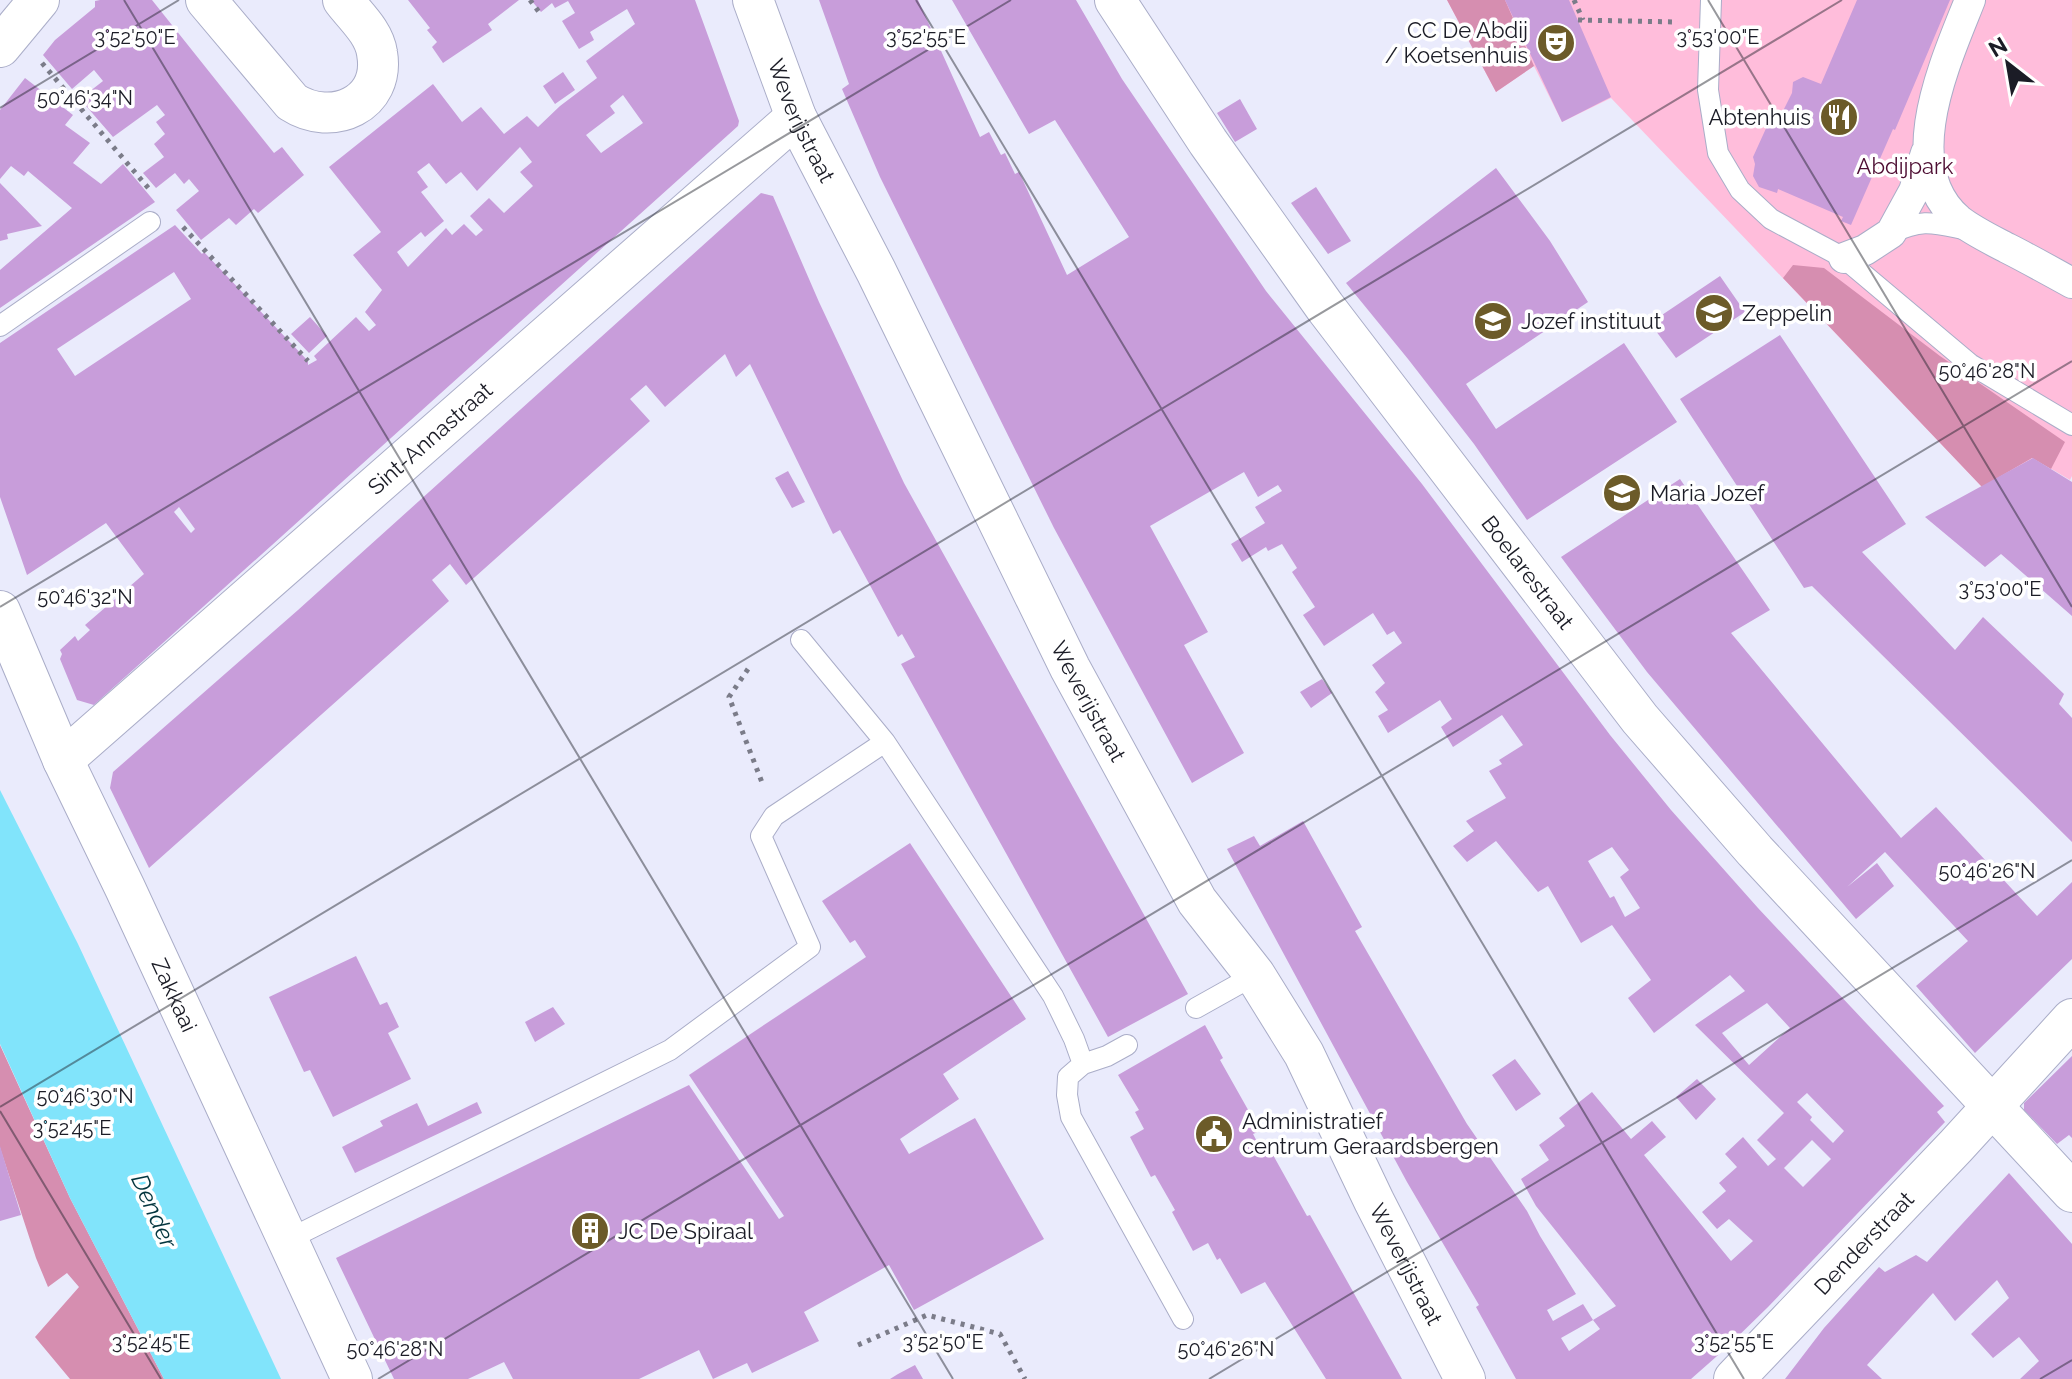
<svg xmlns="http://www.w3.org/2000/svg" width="2072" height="1379" font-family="Raleway,sans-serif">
  <rect width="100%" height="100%" fill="#eaebfc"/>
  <!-- green -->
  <path fill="#ffbddb" d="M1447,0H2072V476L2070,480L2033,458L1982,487L1611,98L1562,122L1534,66L1496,92Z"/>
  <!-- forest -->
  <path fill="#d68eb0" d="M1447,0H1505L1534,66L1496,92Z
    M1793,265L1824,268L1940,356L2065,442L2051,469L2032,458L1982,487L1783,278Z
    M0,1045L70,1198L164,1379H70L35,1337L79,1287L67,1273L48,1287L36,1258L0,1148Z"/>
  <!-- water -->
  <path fill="#81e4fb" d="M0,790L78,944L281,1379H164L70,1198L0,1044Z"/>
  <!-- building -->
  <path fill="#c89dda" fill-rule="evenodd" d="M100,0H152L274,153L282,147L304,175L258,213L254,209L236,225L229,218L201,240L176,210L199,191L189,179L184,184L175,173L156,188L143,173L164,157L154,144L165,134L156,122L165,115L157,105L113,137L80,99L103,81L94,70L72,89L43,55L55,40L95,7V1Z
    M408,0H519L488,24L492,30L443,63L432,47L437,42L427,30L430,28Z
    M531,0H695L739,121L738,126L94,705L77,700L60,659L62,654L60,650L75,636L78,641L90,630L85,625L144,574L106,523L27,575L0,497V343L175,225L202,254L204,252L308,361V365L317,360L314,356L356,317L369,331L376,325L365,312L382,290L353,255L381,232L329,167L433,84L462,122L481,107L504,134L527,116L538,127L560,106L597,78L586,61L635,24L627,9L590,32L594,40L579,49L562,21L575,13L568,1L555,8L552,3L541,12ZM623,95L643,123L601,153L586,135L615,113L610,106ZM520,147L532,162L520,172L533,186L504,213L489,198L470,216L483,230L476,236L464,224L452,235L446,228L408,267L397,252L421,232L425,237L444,221L421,192L428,187L417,172L429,163L446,184L461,172L477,191ZM174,272L191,299L75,376L57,349ZM179,507L195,529L191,533L174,512Z
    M819,0H918L980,137L989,132L1001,155L1005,153L1015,174L1019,172L1067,275L1129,237L1055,120L1029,134L952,0H1076L1122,79L1266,291L1422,484L1610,735L1671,810L1758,908L1944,1106L1937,1112L1945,1122L1768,1307L1725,1349L1691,1379H1516L1476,1307L1479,1305L1407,1182L1227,849L1254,836L1260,846L1303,821L1362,927L1355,931L1392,995L1467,1124L1527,1211L1540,1236L1576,1294L1547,1310L1553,1321L1583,1304L1593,1320L1561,1338L1569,1351L1600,1329L1593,1320L1616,1306L1536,1206L1521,1179L1549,1160L1539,1145L1565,1126L1559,1118L1592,1092L1631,1139L1652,1121L1666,1137L1644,1155L1731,1261L1753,1241L1729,1219L1717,1229L1702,1212L1726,1191L1719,1183L1737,1167L1725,1154L1743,1137L1768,1166L1776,1159L1757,1140L1784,1113L1695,1025L1745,991L1730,975L1654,1033L1628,998L1651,980L1612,925L1581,943L1548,886L1538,892L1496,841L1467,862L1453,846L1474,831L1466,821L1506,798L1489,771L1502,764L1499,760L1523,745L1502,715L1453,747L1441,727L1452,719L1440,700L1388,733L1378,716L1388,710L1375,692L1385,683L1372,665L1402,643L1394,631L1387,635L1373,613L1324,646L1303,615L1315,607L1292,572L1297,568L1282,544L1268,551L1266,547L1242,562L1231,544L1265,523L1255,507L1282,491L1278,485L1258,497L1244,472L1150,526L1208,632L1184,645L1244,753L1192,783L1054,528L880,177L842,89L849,84ZM1612,847L1629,870L1620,877L1640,908L1625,917L1614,896L1610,898L1588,861ZM1767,1003L1790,1028L1749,1065L1722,1033ZM1807,1093L1844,1131L1833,1143L1810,1120L1812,1117L1797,1102ZM1812,1140L1831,1159L1803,1187L1784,1168Z
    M1505,0H1569L1611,97L1562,122Z
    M1857,0H1950L1895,130L1893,129L1851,225L1841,221L1843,217L1778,189L1777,193L1759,187L1753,176L1755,164L1753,157L1768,124L1776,121L1784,109L1792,93L1793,82L1803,77L1821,84Z
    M563,72L575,90L555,104L543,86Z
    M25,78L73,115L65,125L90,143L73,163L101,184L123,164L155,202L0,308V270L72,208L28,171L24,176L11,166L0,179V110Z
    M1240,99L1257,129L1235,142L1217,113Z
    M1496,168L1550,241L1588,302L1466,384L1496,429L1624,343L1677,422L1527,520L1474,444L1408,359L1346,283Z
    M0,183L39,223L42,226L7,234L8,239L0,241Z
    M1316,187L1351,241L1328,254L1291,203Z
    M761,193L773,196L819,302L904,483L1188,994L1108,1037L901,664L915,657L902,634L898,637L840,530L833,534L750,364L736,377L725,354L665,407L646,385L630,399L650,421L466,585L450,564L432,580L449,601L149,868L110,788L113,772L298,610Z
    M1720,276L1745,312L1676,358L1650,323Z
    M310,317L327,336L309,353L291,334Z
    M1780,335L1906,524L1862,552L1955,650L1983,617L2064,694L2059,704L2072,718V842L1812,586L1804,588L1680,399Z
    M2033,458L2072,482V616L2001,554L1985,567L1925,517Z
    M788,471L805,502L792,508L775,478Z
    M1680,479L1770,610L1731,633L1901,838L1936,807L2037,916L2072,882V959L1975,1053L1916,986L1968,941L1885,852L1847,887L1877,863L1894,886L1856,919L1647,672L1561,557Z
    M1322,679L1332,693L1311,708L1300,692Z
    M910,843L1026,1019L943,1074L959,1099L900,1139L909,1154L975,1118L1044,1239L914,1310L889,1265L804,1312L819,1341L752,1373L747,1363L713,1379L699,1350L639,1379H513L504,1362L468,1379H394L336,1258L689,1085L779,1219L784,1216L689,1075L866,957L855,940L850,943L822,901Z
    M356,956L380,1005L387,1002L399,1027L388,1033L411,1079L333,1117L310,1070L304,1072L269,997Z
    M553,1007L565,1024L535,1042L525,1022Z
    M1205,1025L1223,1058L1220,1060L1260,1131L1253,1134L1261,1149L1267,1144L1307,1216L1310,1215L1402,1379H1326L1265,1282L1241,1294L1220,1258L1217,1260L1208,1243L1193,1251L1172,1212L1175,1210L1155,1175L1151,1177L1130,1137L1144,1129L1135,1112L1139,1110L1118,1075Z
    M2072,1056V1138L2069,1135L2057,1144L2024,1110V1103Z
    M1515,1059L1541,1094L1516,1111L1492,1075Z
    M1697,1079L1716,1099L1696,1120L1676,1097Z
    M477,1102L482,1113L355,1173L342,1147L383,1126L380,1121L417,1103L428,1126Z
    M0,1146L21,1215L0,1221Z
    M2009,1173L2072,1244V1379H2020L2039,1361L2019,1337L1993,1358L1971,1334L2009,1298L1997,1280L1955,1321L1933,1293L1867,1365L1882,1379H1785L1824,1328L1879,1267L1885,1272L1916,1255L1927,1262Z
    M915,1365L923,1379H890L898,1374Z"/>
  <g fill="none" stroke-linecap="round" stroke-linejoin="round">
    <!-- service casing -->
    <g stroke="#aaadc8" stroke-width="22">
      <path id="service" d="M1711,0L1708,90L1718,153L1740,190L1771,219L1844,258L1970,364L2072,425
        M1891,233C1924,218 1933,223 1968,230
        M0,326L150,222
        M801,640L885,742L1053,996L1074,1039L1083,1064L1068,1077L1067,1095L1071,1117L1183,1319
        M1196,1008L1255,975
        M1083,1064L1107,1056L1127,1045
        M287,1240L670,1050L810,947L761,836L774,816L885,742"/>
    </g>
    <!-- pedestrian casing -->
    <g stroke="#aaadc8" stroke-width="32">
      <path id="pedestrian" d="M1970,0C1946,61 1896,167 1959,220C1973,231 1990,239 2007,248C2029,259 2050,271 2072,283
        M1844,258L1865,250L1891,233L1914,191L1926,153"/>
    </g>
    <!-- minor casing -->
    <g stroke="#aaadc8" stroke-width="42">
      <g id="minor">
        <path d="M206,0L292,102C332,128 386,104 377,53C374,32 355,16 343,0"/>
        <path id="s1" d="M753,0L796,117L876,271L1070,668L1197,901L1255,975L1304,1054L1374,1201L1465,1379"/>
        <path id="s2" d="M1115,0L1208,142L1325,307L1640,719L1755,851L2072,1192"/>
        <path d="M0,47L39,0"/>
        <path id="s3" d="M0,611L63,760L125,888L352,1379"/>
        <path id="s4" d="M63,760L796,117"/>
        <path id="s5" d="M1734,1379L1956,1146L2072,1019"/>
      </g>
    </g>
    <!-- path -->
    <path stroke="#7b7c89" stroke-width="5" stroke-dasharray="4 6" stroke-linecap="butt" d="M530,0L539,12
      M1574,0L1583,20
      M1578,20L1678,22
      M42,63L150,190
      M183,227L308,361
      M748,669L729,697L763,785
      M858,1345L927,1315L1000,1334L1025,1379"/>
    <!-- service -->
    <use href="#service" stroke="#fff" stroke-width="20"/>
    <!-- pedestrian -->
    <use href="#pedestrian" stroke="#fff" stroke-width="30"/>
    <!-- minor -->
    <use href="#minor" stroke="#fff" stroke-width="40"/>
  </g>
  <!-- ticks -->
  <path fill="none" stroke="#1b1c26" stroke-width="2" stroke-opacity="0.45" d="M124,0L953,1379M916,0L1744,1379M1708,0L2072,607M0,108L179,0M0,607L1011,0M0,1107L1842,0M0,1111L161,1379M378,1379L2072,361M1209,1379L2072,860M2040,1379L2072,1360"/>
  <!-- icons -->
  <defs>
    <g id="theatre-disc" transform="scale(2)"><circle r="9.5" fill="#6c5b29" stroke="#fff"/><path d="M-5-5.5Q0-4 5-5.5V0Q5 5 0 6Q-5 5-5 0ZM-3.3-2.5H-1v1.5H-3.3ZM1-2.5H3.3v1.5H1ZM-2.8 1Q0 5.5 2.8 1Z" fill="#fff"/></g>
    <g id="restaurant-disc" transform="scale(2)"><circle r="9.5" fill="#6c5b29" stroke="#fff"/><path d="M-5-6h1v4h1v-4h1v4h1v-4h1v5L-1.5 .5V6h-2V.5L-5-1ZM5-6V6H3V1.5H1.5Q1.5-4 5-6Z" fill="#fff"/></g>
    <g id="school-disc" transform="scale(2)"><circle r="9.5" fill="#6c5b29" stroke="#fff"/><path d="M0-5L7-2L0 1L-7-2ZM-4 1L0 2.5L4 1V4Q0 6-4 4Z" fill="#fff"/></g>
    <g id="civic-disc" transform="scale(2)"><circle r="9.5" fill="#6c5b29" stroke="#fff"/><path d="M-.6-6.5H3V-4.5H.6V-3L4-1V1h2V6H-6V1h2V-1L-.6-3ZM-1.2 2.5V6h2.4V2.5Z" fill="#fff"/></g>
    <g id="building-disc" transform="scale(2)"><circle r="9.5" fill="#6c5b29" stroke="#fff"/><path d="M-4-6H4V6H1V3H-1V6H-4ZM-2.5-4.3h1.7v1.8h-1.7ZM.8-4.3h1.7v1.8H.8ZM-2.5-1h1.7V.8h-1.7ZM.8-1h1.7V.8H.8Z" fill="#fff"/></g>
  </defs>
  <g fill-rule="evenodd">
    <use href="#theatre-disc" x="1556" y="43"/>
    <use href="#restaurant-disc" x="1839" y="117"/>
    <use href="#school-disc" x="1714" y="313"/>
    <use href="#school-disc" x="1493" y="321"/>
    <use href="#school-disc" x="1622" y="493"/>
    <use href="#civic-disc" x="1214" y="1134"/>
    <use href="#building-disc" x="590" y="1231"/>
  </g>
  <g text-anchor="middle" stroke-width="7" stroke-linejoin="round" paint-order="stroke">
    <!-- poi labels -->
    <g font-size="22" fill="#1b1c26" stroke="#fff" text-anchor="start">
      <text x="1528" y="38" text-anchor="end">CC De Abdij<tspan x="1528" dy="25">/ Koetsenhuis</tspan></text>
      <text x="1811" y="125" text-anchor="end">Abtenhuis</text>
      <text x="1742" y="321">Zeppelin</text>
      <text x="1521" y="329">Jozef instituut</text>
      <text x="1650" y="501">Maria Jozef</text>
      <text x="1242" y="1129">Administratief<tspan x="1242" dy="25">centrum Geraardsbergen</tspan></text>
      <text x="618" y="1239">JC De Spiraal</text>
    </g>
    <!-- street labels -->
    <g font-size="22" fill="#1b1c26" stroke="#fff">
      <text dy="8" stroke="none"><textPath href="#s1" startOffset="130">Weverijstraat</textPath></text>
      <text dy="8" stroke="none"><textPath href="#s4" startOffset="488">Sint-Annastraat</textPath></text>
      <text dy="8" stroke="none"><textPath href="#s2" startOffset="706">Boelarestraat</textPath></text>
      <text dy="8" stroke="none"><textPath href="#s1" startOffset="778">Weverijstraat</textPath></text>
      <text dy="8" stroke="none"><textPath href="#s3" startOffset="422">Zakkaai</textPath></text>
      <text dy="8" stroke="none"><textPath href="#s5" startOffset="188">Denderstraat</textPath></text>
      <text dy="8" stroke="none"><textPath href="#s1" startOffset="1426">Weverijstraat</textPath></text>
    </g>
    <!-- park labels -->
    <g font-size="22" fill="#4d0d32" stroke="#fff">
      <text x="1905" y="174">Abdijpark</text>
    </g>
    <!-- water labels -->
    <g font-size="24" font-style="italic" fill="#03353e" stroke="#fff">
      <text transform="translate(154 1211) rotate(66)" y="8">Dender</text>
    </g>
  </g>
  <g font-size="20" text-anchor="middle" fill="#1b1c26" stroke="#fff" stroke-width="7" stroke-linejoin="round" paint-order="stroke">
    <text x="135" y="44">3°52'50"E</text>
    <text x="926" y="44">3°52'55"E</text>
    <text x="1718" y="44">3°53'00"E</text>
    <text x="85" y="105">50°46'34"N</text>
    <text x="1987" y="378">50°46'28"N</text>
    <text x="2000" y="596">3°53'00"E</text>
    <text x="85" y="604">50°46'32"N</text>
    <text x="1987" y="878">50°46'26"N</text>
    <text x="85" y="1103">50°46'30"N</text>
    <text x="72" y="1135">3°52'45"E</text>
    <text x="151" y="1349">3°52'45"E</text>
    <text x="943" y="1349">3°52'50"E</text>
    <text x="1734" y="1349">3°52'55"E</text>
    <text x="395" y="1356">50°46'28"N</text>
    <text x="1226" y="1356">50°46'26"N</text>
  </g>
  <!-- north arrow -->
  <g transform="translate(2008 64) rotate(329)" stroke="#ffffff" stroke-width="6" paint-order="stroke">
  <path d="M0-6L14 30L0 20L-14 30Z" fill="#1b1c26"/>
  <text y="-12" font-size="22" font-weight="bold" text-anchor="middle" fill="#1b1c26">N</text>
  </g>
</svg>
